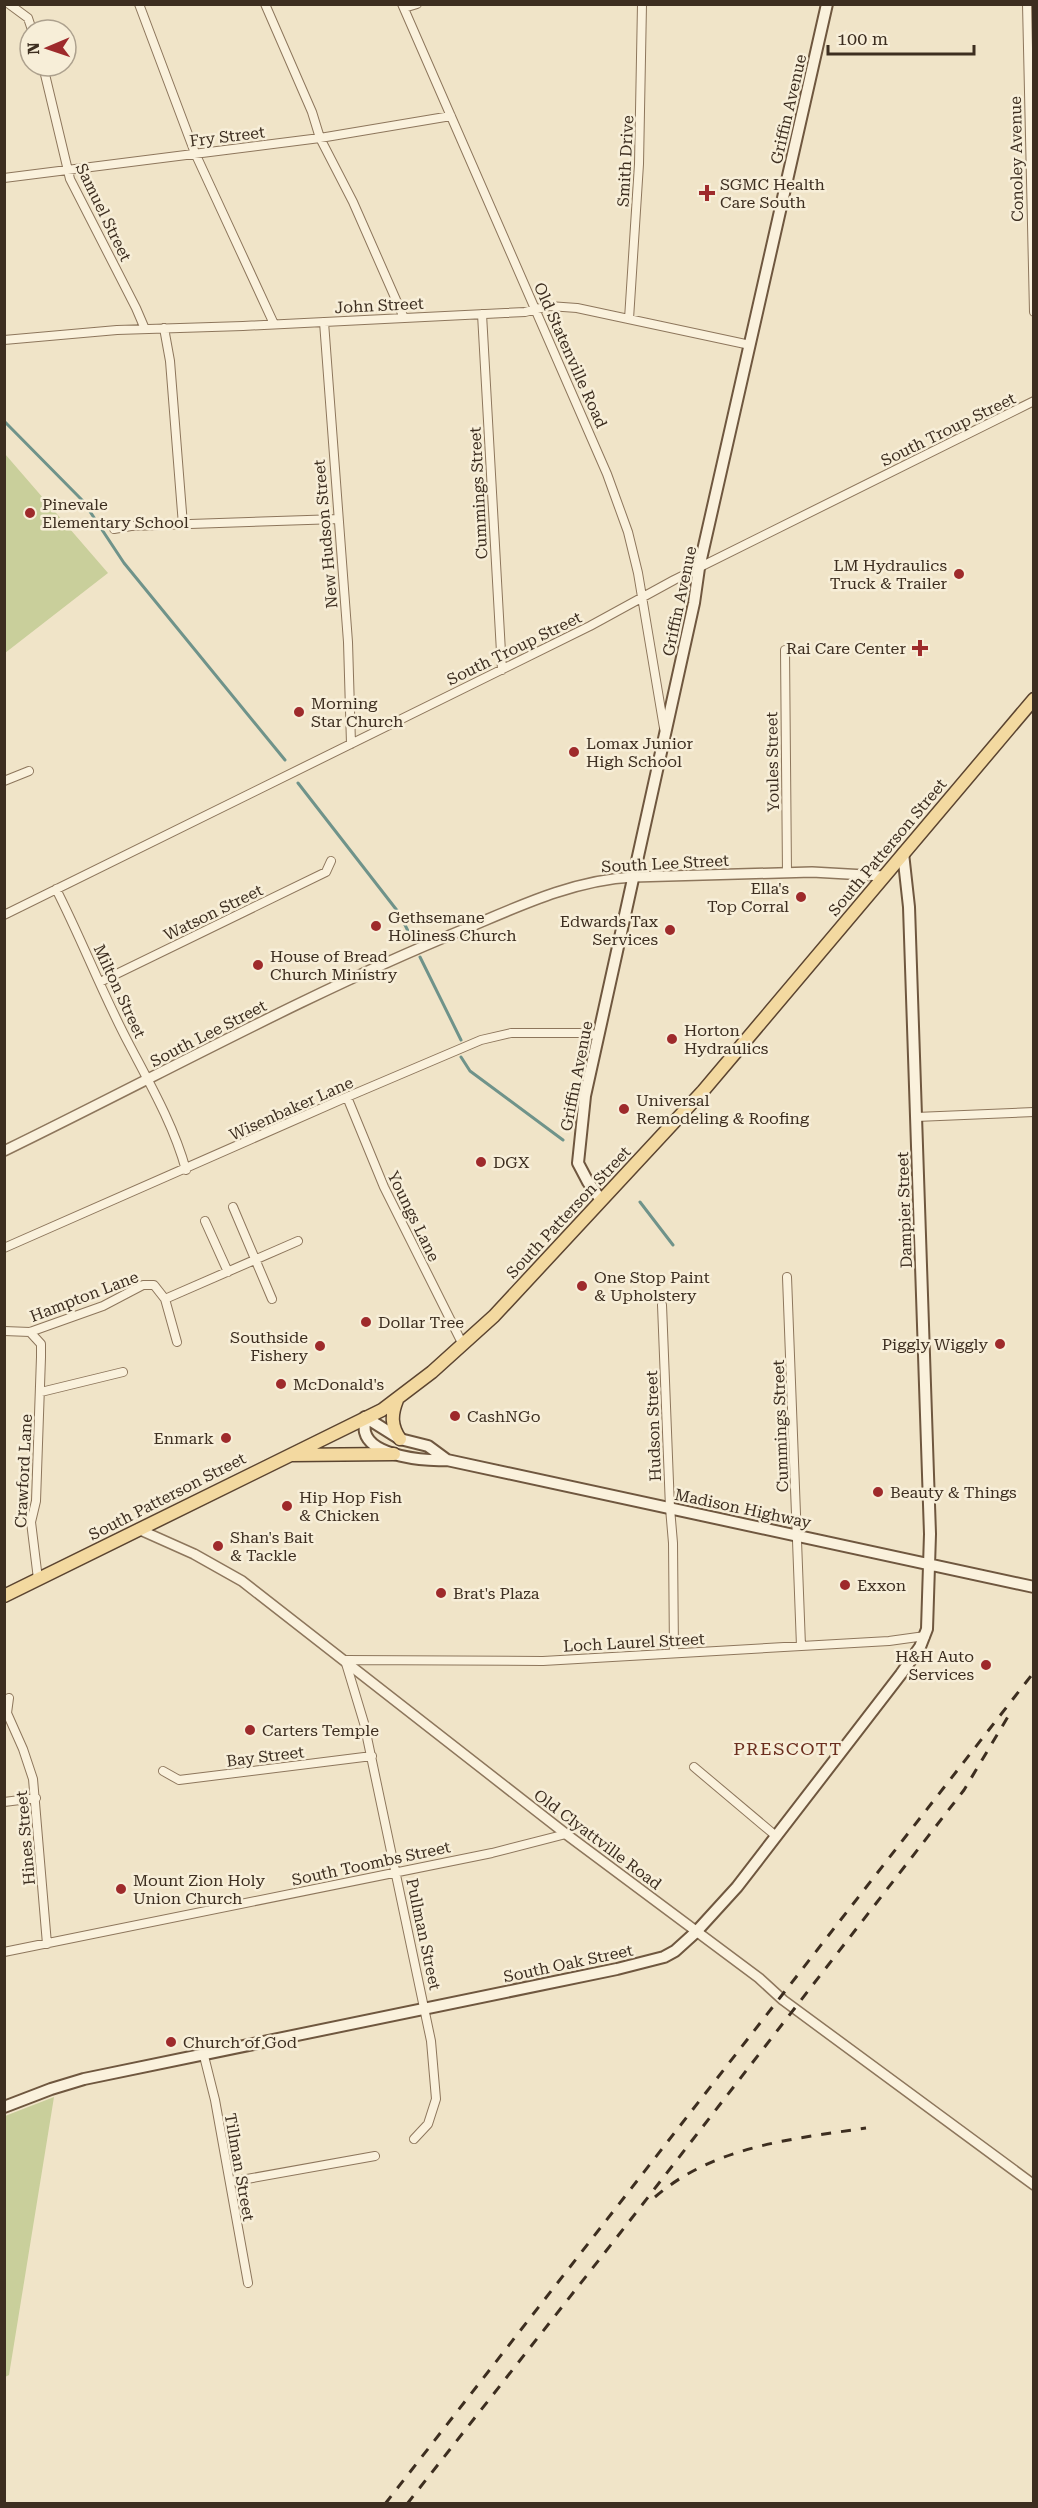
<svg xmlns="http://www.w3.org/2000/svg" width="1038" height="2508" font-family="'Roboto Serif',serif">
  <rect width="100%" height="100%" fill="#f0e4c8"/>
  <!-- green -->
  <path fill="#c9cf9b" d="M5,454L108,573L5,653Z
    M54,2097L9,2375L5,2377V2116Z"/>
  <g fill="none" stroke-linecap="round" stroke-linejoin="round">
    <!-- stream -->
    <path stroke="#6f938a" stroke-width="3" d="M4,421L83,501L124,563L285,760
      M298,783L399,913L413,941
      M420,957L461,1040
      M461,1057L470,1071L563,1140
      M640,1202L673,1245"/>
    <!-- minor casing -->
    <g stroke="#8d765c" stroke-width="10">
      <path id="minor" d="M9,4L28,18L32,30
        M139,4L195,153L274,324
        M265,4L312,112L320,138L353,202L404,318
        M402,4L607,474L628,532L638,573L664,728
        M1027,4L1034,312
        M404,8L417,4
        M43,66L70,179L136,308L145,329
        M4,178L320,138L451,116
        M482,314L502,670
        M629,319L639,164L642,4
        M324,322L348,642L351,744
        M164,328L170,361L183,525
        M4,340L117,330L243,326L525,312L549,306L577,308L750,345
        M114,529L131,526L338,519
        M785,650L787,873
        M4,781L29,771
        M56,889C82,940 102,993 129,1044C150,1084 174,1126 186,1170
        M4,915L590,626L674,580L1034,401
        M100,982L326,872L331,861
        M347,1097L384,1187L463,1345
        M916,1117L1034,1112
        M233,1207L272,1299
        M205,1221L228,1272
        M4,1248L347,1097L481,1040L511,1033H579L598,1035
        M787,1277L801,1646
        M165,1299L298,1241
        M662,1305L670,1508L673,1543L674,1653
        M4,1331L30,1332L103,1306L143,1285H154L165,1299L177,1342
        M30,1332L41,1344V1357L36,1501L31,1522L38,1579
        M41,1392L123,1372
        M9,1698L7,1713L23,1749L33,1779L47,1944
        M694,1767L776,1836
        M163,1771L179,1780L372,1756
        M4,1802L36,1798
        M4,1952L492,1853L566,1834
        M204,2056L215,2100L248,2283
        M414,2139L428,2124L436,2099L431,2041L364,1723L345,1660L543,1661L889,1641L925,1636
        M230,2182L375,2156"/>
    </g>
    <!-- tertiary casing -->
    <g stroke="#8d765c" stroke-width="12">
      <path id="tertiary" d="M4,1151C156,1077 304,995 460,931C515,908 572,880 633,877L812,872L883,876
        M138,1529L194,1554L242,1581L566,1834L759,1978L783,2000L1034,2185"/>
    </g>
    <!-- secondary casing -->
    <g stroke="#6f573f" stroke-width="14">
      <path id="secondary" d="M601,1200L588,1182L578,1163L585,1096L694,603L699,568L827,4
        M365,1417C365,1422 364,1428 365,1432C371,1457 426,1461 447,1460L1034,1587
        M365,1417L400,1439L428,1446L447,1460
        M4,2107L51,2089L84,2079L617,1969L664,1957L675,1951L696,1932L737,1887L901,1674L920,1647L927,1629L930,1534L909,907L903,853"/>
    </g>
    <!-- primary casing -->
    <g stroke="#5b4430" stroke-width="15">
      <path id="primary" d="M397,1400C391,1415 391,1426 400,1439
        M291,1455L394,1454
        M4,1596L382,1410L432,1372L494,1316L703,1091L1034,699"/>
    </g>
    <!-- minor -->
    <use href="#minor" stroke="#faf1dc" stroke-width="8"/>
    <!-- tertiary -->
    <use href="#tertiary" stroke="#faf1dc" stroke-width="9"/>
    <!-- secondary -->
    <use href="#secondary" stroke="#faf1dc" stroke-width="10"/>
    <!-- primary -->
    <use href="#primary" stroke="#f3d9a0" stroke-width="12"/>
    <!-- rail -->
    <path stroke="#3d2e20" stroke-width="3" stroke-dasharray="10 10" stroke-linecap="butt" d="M655,2197C714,2146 792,2139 866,2128
      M385,2504L1034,1672
      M407,2504L628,2223L964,1790L1009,1715"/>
  </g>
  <!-- markers -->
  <g fill="#9e2a2b" stroke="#f7eed8" stroke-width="2">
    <path d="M704 184h6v6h6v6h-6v6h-6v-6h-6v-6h6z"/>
    <circle cx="30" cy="513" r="6"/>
    <circle cx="959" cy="574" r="6"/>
    <path d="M917 639h6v6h6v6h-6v6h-6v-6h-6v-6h6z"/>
    <circle cx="299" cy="712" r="6"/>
    <circle cx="574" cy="752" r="6"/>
    <circle cx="801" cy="897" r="6"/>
    <circle cx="376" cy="926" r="6"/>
    <circle cx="670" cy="930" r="6"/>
    <circle cx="258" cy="965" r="6"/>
    <circle cx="672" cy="1039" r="6"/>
    <circle cx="624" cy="1109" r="6"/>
    <circle cx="481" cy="1162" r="6"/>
    <circle cx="582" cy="1286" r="6"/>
    <circle cx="366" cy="1322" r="6"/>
    <circle cx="1000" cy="1344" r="6"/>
    <circle cx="320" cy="1346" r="6"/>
    <circle cx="281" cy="1384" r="6"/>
    <circle cx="455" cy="1416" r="6"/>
    <circle cx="226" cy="1438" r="6"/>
    <circle cx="878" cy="1492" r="6"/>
    <circle cx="287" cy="1506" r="6"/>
    <circle cx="218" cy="1546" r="6"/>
    <circle cx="845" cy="1585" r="6"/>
    <circle cx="441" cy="1593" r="6"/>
    <circle cx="986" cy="1665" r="6"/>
    <circle cx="250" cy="1730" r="6"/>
    <circle cx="121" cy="1889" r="6"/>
    <circle cx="171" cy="2042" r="6"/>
  </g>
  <g text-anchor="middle" stroke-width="5" stroke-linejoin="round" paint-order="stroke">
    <!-- street labels -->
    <g font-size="16" fill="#3d2e20" stroke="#f7eed8">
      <text transform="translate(788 109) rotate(-77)" y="6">Griffin Avenue</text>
      <text transform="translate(227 136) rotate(-7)" y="6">Fry Street</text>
      <text transform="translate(1016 159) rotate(-91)" y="6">Conoley Avenue</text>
      <text transform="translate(625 161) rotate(-87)" y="6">Smith Drive</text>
      <text transform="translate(104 212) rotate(64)" y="6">Samuel Street</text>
      <text transform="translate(379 305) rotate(-3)" y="6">John Street</text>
      <text transform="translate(571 355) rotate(66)" y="6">Old Statenville Road</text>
      <text transform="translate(948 429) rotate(-26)" y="6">South Troup Street</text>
      <text transform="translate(478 493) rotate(-93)" y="6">Cummings Street</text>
      <text transform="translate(325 534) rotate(-95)" y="6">New Hudson Street</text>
      <text transform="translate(679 601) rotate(-78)" y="6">Griffin Avenue</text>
      <text transform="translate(514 648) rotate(-26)" y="6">South Troup Street</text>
      <text transform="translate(772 762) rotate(-91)" y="6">Youles Street</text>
      <text transform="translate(887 847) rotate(-50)" y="6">South Patterson Street</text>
      <text transform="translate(665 863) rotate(-3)" y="6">South Lee Street</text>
      <text transform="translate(213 912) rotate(-26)" y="6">Watson Street</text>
      <text transform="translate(120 991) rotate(65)" y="6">Milton Street</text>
      <text transform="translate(208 1033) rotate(-27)" y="6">South Lee Street</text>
      <text transform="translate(576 1076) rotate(-79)" y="6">Griffin Avenue</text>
      <text transform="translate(291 1108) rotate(-24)" y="6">Wisenbaker Lane</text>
      <text transform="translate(904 1210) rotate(-92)" y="6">Dampier Street</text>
      <text transform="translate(568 1212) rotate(-47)" y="6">South Patterson Street</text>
      <text transform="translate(414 1216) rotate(64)" y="6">Youngs Lane</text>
      <text transform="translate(84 1296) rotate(-21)" y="6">Hampton Lane</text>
      <text transform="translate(653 1426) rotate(-92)" y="6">Hudson Street</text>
      <text transform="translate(780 1426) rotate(-92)" y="6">Cummings Street</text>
      <text transform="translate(23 1471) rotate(-87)" y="6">Crawford Lane</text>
      <text transform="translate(167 1496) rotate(-27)" y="6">South Patterson Street</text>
      <text transform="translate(743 1508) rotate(12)" y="6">Madison Highway</text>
      <text transform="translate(634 1642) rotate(-3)" y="6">Loch Laurel Street</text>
      <text transform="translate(265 1756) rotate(-7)" y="6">Bay Street</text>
      <text transform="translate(25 1838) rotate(-95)" y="6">Hines Street</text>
      <text transform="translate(598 1839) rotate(37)" y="6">Old Clyattville Road</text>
      <text transform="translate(371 1863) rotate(-12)" y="6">South Toombs Street</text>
      <text transform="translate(424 1934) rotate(78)" y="6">Pullman Street</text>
      <text transform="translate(568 1963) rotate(-12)" y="6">South Oak Street</text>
      <text transform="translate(240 2167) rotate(80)" y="6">Tillman Street</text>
    </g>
    <!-- poi labels -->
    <g font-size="16" fill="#3d2e20" stroke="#f7eed8" text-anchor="start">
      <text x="720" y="190">SGMC Health<tspan x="720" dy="18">Care South</tspan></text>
      <text x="42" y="510">Pinevale<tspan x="42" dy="18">Elementary School</tspan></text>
      <text x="947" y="571" text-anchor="end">LM Hydraulics<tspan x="947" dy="18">Truck &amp; Trailer</tspan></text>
      <text x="906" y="654" text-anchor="end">Rai Care Center</text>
      <text x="311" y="709">Morning<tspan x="311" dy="18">Star Church</tspan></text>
      <text x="586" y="749">Lomax Junior<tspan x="586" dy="18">High School</tspan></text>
      <text x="789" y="894" text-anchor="end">Ella's<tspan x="789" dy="18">Top Corral</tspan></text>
      <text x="388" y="923">Gethsemane<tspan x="388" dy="18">Holiness Church</tspan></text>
      <text x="658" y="927" text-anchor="end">Edwards Tax<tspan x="658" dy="18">Services</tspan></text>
      <text x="270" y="962">House of Bread<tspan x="270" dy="18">Church Ministry</tspan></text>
      <text x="684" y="1036">Horton<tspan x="684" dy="18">Hydraulics</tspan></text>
      <text x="636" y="1106">Universal<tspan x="636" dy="18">Remodeling &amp; Roofing</tspan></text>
      <text x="493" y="1168">DGX</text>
      <text x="594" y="1283">One Stop Paint<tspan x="594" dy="18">&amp; Upholstery</tspan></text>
      <text x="378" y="1328">Dollar Tree</text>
      <text x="308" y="1343" text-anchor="end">Southside<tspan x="308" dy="18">Fishery</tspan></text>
      <text x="988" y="1350" text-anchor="end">Piggly Wiggly</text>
      <text x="293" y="1390">McDonald's</text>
      <text x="467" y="1422">CashNGo</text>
      <text x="214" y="1444" text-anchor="end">Enmark</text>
      <text x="890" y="1498">Beauty &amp; Things</text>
      <text x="299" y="1503">Hip Hop Fish<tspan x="299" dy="18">&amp; Chicken</tspan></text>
      <text x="230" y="1543">Shan's Bait<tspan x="230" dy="18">&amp; Tackle</tspan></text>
      <text x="857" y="1591">Exxon</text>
      <text x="453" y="1599">Brat's Plaza</text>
      <text x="974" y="1662" text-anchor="end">H&amp;H Auto<tspan x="974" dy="18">Services</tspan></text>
      <text x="262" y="1736">Carters Temple</text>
      <text x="133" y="1886">Mount Zion Holy<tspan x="133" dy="18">Union Church</tspan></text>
      <text x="183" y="2048">Church of God</text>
    </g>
    <!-- neighbourhood labels -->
    <g font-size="18" letter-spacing="1.5" fill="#6b2e1e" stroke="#f7eed8">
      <text x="788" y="1755">PRESCOTT</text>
    </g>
  </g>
  <!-- border -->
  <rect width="1038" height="2508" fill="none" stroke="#3d2e20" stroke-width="12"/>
  <!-- north arrow -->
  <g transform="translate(48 48) rotate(268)"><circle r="28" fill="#f7eed8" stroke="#ada18e" stroke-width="1.5"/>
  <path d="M0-4.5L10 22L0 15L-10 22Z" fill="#9e2a2b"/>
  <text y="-9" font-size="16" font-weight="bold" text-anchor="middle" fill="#3d2e20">N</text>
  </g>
  <!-- scale -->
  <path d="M828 45v9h146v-9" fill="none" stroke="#3d2e20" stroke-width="3"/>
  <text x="837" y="45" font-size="18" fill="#3d2e20" stroke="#f7eed8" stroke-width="4.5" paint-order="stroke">100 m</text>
</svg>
